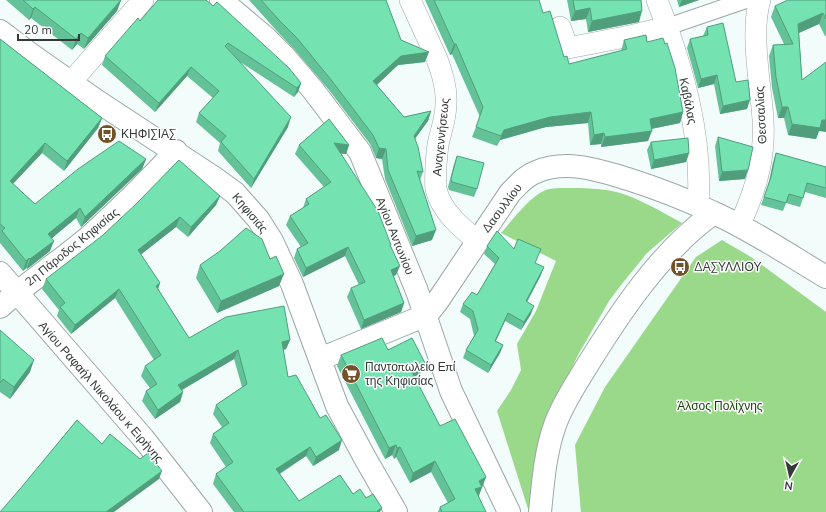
<svg xmlns="http://www.w3.org/2000/svg" width="826" height="512" font-family="'Nunito Sans',sans-serif">
  <rect width="100%" height="100%" fill="#f1fcfb"/>
  <!-- forest -->
  <path fill="#9ad88a" d="M565,188C583,188 602,188 620,193C642,200 662,212 682,223L647,253L621,285L609,301L578,355L550,414L532,512H529L497,411L511,390L521,370L517,344L536,311L556,261L501,233C512,221 532,193 549,189C554,188 560,188 565,188Z
    M722,240L751,257L826,312V512H581L575,445L605,387L696,257Z"/>
  <g fill="none" stroke-linecap="round" stroke-linejoin="round">
    <!-- pedestrian casing -->
    <g stroke="#9ca7a5" stroke-width="18">
      <path id="pedestrian" d="M667,27L746,0"/>
    </g>
    <!-- minor casing -->
    <g stroke="#9ca7a5" stroke-width="22">
      <path id="minor" d="M410,0L437,59C442,73 447,88 446,104C446,116 442,128 439,140C437,148 437,156 436,164C436,172 435,181 436,189C441,211 461,228 478,241
        M657,0C682,65 703,135 698,205
        M560,27L568,48L630,36L667,27
        M70,83L143,0
        M739,226C758,186 767,152 762,107C759,78 751,28 760,0"/>
    </g>
    <!-- tertiary casing -->
    <g stroke="#9ca7a5" stroke-width="24">
      <path id="tertiary" d="M221,0L266,38L284,56L313,90L360,152L417,291L451,391L509,512
        M0,31L29,53L97,101L213,177L235,193L258,219L272,241L292,284L337,406L365,458L396,512
        M0,273L143,438L201,512
        M0,307C29,281 62,260 91,235C121,208 149,180 176,151
        M320,359L419,318L429,312L437,302L510,193C518,185 525,176 536,172C566,159 598,170 628,179C656,188 685,199 712,212C752,230 789,255 826,277
        M540,512C543,483 545,453 555,425C562,405 574,387 585,369C619,314 661,250 714,213"/>
    </g>
    <!-- pedestrian -->
    <use href="#pedestrian" stroke="#fff" stroke-width="16"/>
    <!-- minor -->
    <use href="#minor" stroke="#fff" stroke-width="21"/>
    <!-- tertiary -->
    <use href="#tertiary" stroke="#fff" stroke-width="22"/>
  </g>
  <!-- wall -->
  <path fill="#64c298" d="M6,0H121L117,11L84,49L77,44L72,50L31,18L29,20Z
    M249,0H386L401,40L425,62L398,65L377,85L404,117L431,111L428,121L415,139L423,172L420,180L432,240L412,246L385,179L382,159L376,158L370,144L329,90L293,48L276,30Z
    M425,0H539L543,13L564,57L569,64L621,51L624,40L647,42L683,112L680,123L651,129L648,141L601,147V144L590,145L588,123L546,127L500,140L497,146L472,137L480,117L452,54L450,55Z
    M567,0H641L639,22L588,32L586,19L571,21Z
    M677,0H699L679,7Z
    M826,0V36H825L819,24L799,33L802,80L819,131L816,139L788,135L784,118H778L772,88L769,56L773,45L784,44L771,17L775,6Z
    M213,6L301,83L298,92L294,97L240,62L288,127L251,188L218,151L220,143L196,122L199,113L213,98L187,76L155,112L102,65L105,56L140,21Z
    M707,27L736,82L747,109L720,114L714,84L698,88L687,48L690,39L703,36Z
    M0,39L102,118L98,128L64,171L42,153L13,184L35,204L146,159L142,169L81,227L76,218L52,238L50,251L27,269L26,268L23,271L0,243Z
    M718,137L745,179L719,181L715,146Z
    M651,142L689,153L686,162L651,169L647,150Z
    M299,145H349L346,154L341,153L391,245V247L396,275L393,276L404,303L401,312L361,329L347,297L351,288L359,285L345,256L303,277L294,258L297,249L301,247L286,225L290,216L303,208L306,199L324,187L295,154Z
    M776,153L826,167V198L805,192L800,207L786,203L783,211L761,205L768,186L773,162Z
    M457,156L477,189L474,197L449,190L448,187L454,164Z
    M220,196L216,205L188,237L176,227L140,255L160,283L158,289L189,338L290,340L286,349L283,350L288,377L320,418L339,450L313,466L306,456L280,474L299,501L353,494L366,498L380,512H234L213,484L216,474L226,467L210,443L213,434L222,427L213,414L216,405L242,387L234,359L182,390L183,392L180,402L155,419L142,401L146,391L150,388L141,376L145,366L154,360L115,298L71,334L57,316L59,310L42,289L46,279Z
    M487,246L514,249L535,263L541,275L527,302L531,314L521,330L505,321L496,341L503,345L500,353L488,373L463,358L466,350L474,336L470,319L460,312L463,304L477,295L495,264L484,254Z
    M200,265L279,286L217,313L196,278Z
    M0,330L30,372L10,399L0,392Z
    M388,350L421,373L414,377L440,426L486,477L478,497L486,512H438L440,507L448,503L431,472L410,483L396,457L394,459L392,455L385,459L337,366L341,355Z"/>
  <!-- shaded-wall -->
  <path fill="#519e7c" d="M121,0L117,11L84,49L88,38Z
    M682,0H699L679,7Z
    M35,7L31,18L29,20L33,9Z
    M590,8L586,19L571,21L575,11Z
    M642,11L639,22L588,32L592,21Z
    M823,13L819,24L794,35L798,24Z
    M81,33L77,44L72,50L76,39Z
    M454,44H456L452,54L450,55Z
    M429,52L425,62L398,65L370,91L373,81L401,56Z
    M191,67L187,76L155,112L159,103Z
    M717,75L714,84L698,88L701,79Z
    M301,83L298,92L294,97L297,88Z
    M750,100L747,109L720,114L723,106Z
    M782,107H788L784,118H778Z
    M431,111L428,121L410,145L414,136Z
    M591,112L588,123L546,127L500,140L497,146L504,130L550,117Z
    M683,112L680,123L646,130L650,119Z
    M291,117L288,127L251,188L254,179Z
    M102,118L98,128L64,171L67,161Z
    M822,120H826V132L819,131L816,139L788,135L792,124Z
    M652,131L648,141L601,147L605,137Z
    M604,133L601,144L590,145L594,135Z
    M45,143L42,153L6,191L10,181Z
    M334,143L349,145L346,154L331,152Z
    M379,148L386,149L382,159L376,158Z
    M689,153L686,162L651,169L654,160Z
    M146,159L142,169L81,227L85,217Z
    M748,170L745,179L719,181L722,172Z
    M220,196L216,205L188,237L191,227Z
    M80,208L76,218L45,244L48,234Z
    M180,217L176,227L134,260L138,250Z
    M436,230L432,240L412,246L416,236Z
    M54,241L50,251L27,269L30,259Z
    M348,247L345,256L303,277L306,268Z
    M29,258L26,268L23,271L26,261Z
    M400,266L396,275L387,279L391,270Z
    M544,267L541,275L523,309L526,301Z
    M284,274L279,286L217,313L221,301Z
    M160,283L157,292L156,286Z
    M119,289L115,298L71,334L75,325Z
    M404,303L401,312L361,329L364,320Z
    M534,306L531,314L521,330L524,322Z
    M508,313L505,321L492,349L495,341Z
    M290,340L286,349L279,351L282,342Z
    M503,345L500,353L488,373L491,365Z
    M238,350L234,359L175,394L178,385Z
    M34,360L30,372L10,399L14,387Z
    M425,363L421,373L407,381L411,370Z
    M183,392L180,402L155,419L158,410Z
    M342,440L339,450L313,466L316,457Z
    M396,445L392,455L385,459L389,448Z
    M310,447L306,456L272,478L276,469Z
    M400,447L396,457L394,459L397,448Z
    M435,461L431,472L410,483L413,473Z
    M162,471L159,479L114,512H106Z
    M486,477L478,498L471,500L479,481Z
    M382,508L380,512H377V511Z"/>
  <!-- building -->
  <path fill="#74e2b1" stroke="#519e7c" d="M23,0H121L88,38L81,33L76,39L35,7L33,9Z
    M158,0H206L213,6L217,2L289,68L301,83L297,88L228,43L225,46L291,117L254,179L221,142L226,136L199,113L219,91L191,67L159,103L105,56L138,18L140,21Z
    M261,0H386L401,40L429,52L401,56L373,81L404,117L431,111L414,136L418,147L423,172L417,171L436,230L416,236L388,170L386,149L379,148L373,135L332,81L297,38L279,20Z
    M434,0H539L543,13L550,11L564,57L567,56L569,64L627,49L624,40L646,35L647,42L663,38L665,44L667,43L675,68L683,112L650,119L652,131L605,137L604,133L594,135L591,112L550,117L504,130L501,136L476,127L483,107L456,44H454Z
    M573,0H641L642,11L592,21L590,8L575,11Z
    M788,0H826V19L823,13L798,24L802,80L826,62V120H822L820,128L792,124L788,107H782L776,77L773,45L793,44L775,6Z
    M723,23L736,82L748,80L750,100L723,106L717,75L701,79L690,39L708,35L707,27Z
    M0,39L102,118L67,161L45,143L10,181L35,204L78,169L119,141L146,159L85,217L80,208L48,234L54,241L30,259L29,258L26,261L2,231L5,228L0,224Z
    M329,119L349,145L334,143L378,211L391,245H390L400,266L391,270L404,303L364,320L351,288L365,282L348,247L306,268L297,249L308,243L290,216L309,204L306,199L331,182L299,145Z
    M718,137L753,147L748,170L722,172Z
    M688,138L689,153L654,160L651,142Z
    M776,153L826,167V188L807,183L803,198L789,194L786,203L764,197L771,177Z
    M457,156L484,163L477,189L452,182L451,179Z
    M179,160L220,196L191,227L180,217L138,250L160,283L156,286L189,338L226,317L284,306L290,340L282,342L288,377L296,375L320,418L326,415L342,440L316,457L310,447L276,469L299,501L340,475L353,494L360,489L366,498L373,494L382,508L377,511L378,512H244L216,474L233,462L213,434L229,423L216,405L247,384L238,350L178,385L183,392L158,410L146,391L157,384L145,366L161,355L119,289L75,325L60,307L65,303L46,279L103,235L136,204Z
    M246,228L262,239L270,259L276,256L284,274L221,301L200,265L220,251Z
    M497,231L514,249L518,239L541,249L535,263L544,267L526,301L534,306L524,322L508,313L495,341L503,345L491,365L466,350L478,330L473,311L463,304L472,292L477,295L499,258L487,246Z
    M0,330L34,360L14,387L3,379L0,383Z
    M382,338L388,350L412,338L425,363L411,370L440,426L455,419L486,477L479,481L482,487L475,489L486,512H442L440,507L455,499L435,461L413,473L400,447L397,448L396,445L389,448L341,355Z
    M77,420L102,444L110,434L140,459L148,453L162,471L106,512H0L20,489Z"/>
  <!-- icons -->
  <defs>
    <g id="bus-disc" transform="scale(1)"><circle r="9.5" fill="#735129" stroke="#fff"/><path d="M-5-6H5V4H4V6H2V4H-2V6H-4V4H-5ZM-3.5-4V0h7V-4ZM-3.5 1.2v1.5H-2V1.2ZM2 1.2v1.5H3.5V1.2Z" fill="#fff"/></g>
    <g id="supermarket-disc" transform="scale(1)"><circle r="9.5" fill="#735129" stroke="#fff"/><path d="M-6-5.5h2.5l.6 2H6L4.5 2H-2.5L-4.4-4H-6ZM-1.5 3.2a1.3 1.3 0 1 0 .1 0ZM3 3.2a1.3 1.3 0 1 0 .1 0Z" fill="#fff"/></g>
  </defs>
  <g fill-rule="evenodd">
    <use href="#bus-disc" x="107" y="134"/>
    <use href="#bus-disc" x="680" y="267"/>
    <use href="#supermarket-disc" x="351" y="374"/>
  </g>
  <g text-anchor="middle" stroke-width="3" stroke-linejoin="round" paint-order="stroke">
    <!-- street labels -->
    <g font-size="12" fill="#343938" stroke="#fff">
      <text transform="translate(688 101) rotate(78)" y="4">Καβάλας</text>
      <text transform="translate(761 115) rotate(-93)" y="4">Θεσσαλίας</text>
      <text transform="translate(441 137) rotate(-84)" y="4">Αναγεννήσεως</text>
      <text transform="translate(502 208) rotate(-53)" y="4">Δασυλλίου</text>
      <text transform="translate(250 213) rotate(50)" y="4">Κηφισιάς</text>
      <text transform="translate(395 236) rotate(68)" y="4">Αγίου Αντωνίου</text>
      <text transform="translate(72 247) rotate(-39)" y="4">2η Πάροδος Κηφισίας</text>
      <text transform="translate(101 392) rotate(49)" y="4">Αγίου Ραφαήλ Νικολάου κ Ειρήνης</text>
    </g>
    <!-- poi labels -->
    <g font-size="12" fill="#343938" stroke="#fff" text-anchor="start">
      <text x="121" y="138">ΚΗΦΙΣΙΑΣ</text>
      <text x="694" y="271">ΔΑΣΥΛΛΙΟΥ</text>
      <text x="365" y="371">Παντοπωλείο Επί<tspan x="365" dy="14">της Κηφισίας</tspan></text>
    </g>
    <!-- park labels -->
    <g font-size="12" fill="#163e09" stroke="#fff">
      <text x="720" y="410">Άλσος Πολίχνης</text>
    </g>
  </g>
  <!-- north arrow -->
  <g transform="translate(790 476) rotate(188)" stroke="#ffffff" stroke-width="3" paint-order="stroke">
  <path d="M0-3L7 15L0 10L-7 15Z" fill="#343938"/>
  <text y="-6" font-size="11" font-weight="bold" text-anchor="middle" fill="#343938">N</text>
  </g>
  <!-- scale -->
  <path d="M18 34v6h61v-6" fill="none" stroke="#343938" stroke-width="2"/>
  <text x="24" y="34" font-size="12" fill="#343938" stroke="#ffffff" stroke-width="3" paint-order="stroke">20 m</text>
</svg>
